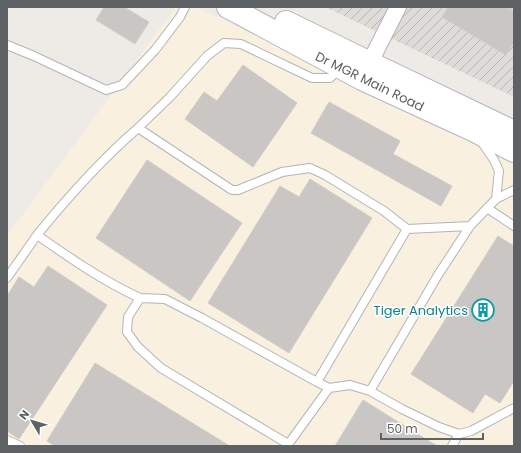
<svg xmlns="http://www.w3.org/2000/svg" width="521" height="453" font-family="Poppins,sans-serif">
  <defs>
    <pattern id="industrial-furrows" width="10" height="10" patternUnits="userSpaceOnUse"><rect width="10" height="10" fill="#dedbd9"/><path d="M-1 1l2-2M0 10L10 0M9 11l2-2" fill="none" stroke="#b7b5b4"/></pattern>
  </defs>
  <rect width="100%" height="100%" fill="#eeebe7"/>
  <!-- commercial -->
  <path fill="#faf0e0" d="M176,7H194L514,148V446H7V236Z"/>
  <!-- industrial -->
  <path fill="url(#industrial-furrows)" d="M325,7H514V97Z"/>
  <!-- building -->
  <path fill="#cac6c3" stroke="#d3ccc6" d="M104,7H124L149,22L135,44L96,20Z
    M448,7H506L514,12V42L506,55L442,17Z
    M243,65L297,103L253,167L185,119L204,92L217,101Z
    M329,102L400,141L393,154L452,186L441,206L311,133Z
    M147,160L242,223L190,301L96,238Z
    M310,179L372,218L289,353L208,303L280,186L299,197Z
    M498,236L514,246V381L500,403L485,394L473,413L411,374Z
    M48,266L107,305L19,439L7,431V296L19,277L34,287Z
    M95,363L228,445V446H55L47,441Z
    M363,400L437,446H335Z"/>
  <g fill="none" stroke-linecap="round" stroke-linejoin="round">
    <!-- lane casing -->
    <g stroke="#b2b4b7" stroke-width="10">
      <path id="lane" d="M7,45L34,56L106,90L122,85L155,50L180,17L185,7
        M138,128L170,97L207,56L224,43L241,44L312,78H330L340,68
        M481,141L494,160L499,171L496,199
        M487,208L514,226
        M7,278L37,235
        M140,298C103,281 70,258 37,235C68,197 101,160 138,128L232,190H238L282,172L310,168L325,175L384,211L407,229L470,226
        M317,382L407,229
        M370,391L438,275L470,226L496,199L514,190
        M7,440L20,446
        M288,444L161,368L138,347L127,332L128,317L140,298L165,299L202,318L317,382L329,388L350,385L370,391L402,409L439,427L459,434L471,431L514,408
        M287,446L329,388
        M452,446L459,434"/>
    </g>
    <!-- street casing -->
    <g stroke="#b2b4b7" stroke-width="18">
      <path id="street" d="M365,72L398,7"/>
    </g>
    <!-- secondary casing -->
    <g stroke="#b3b6b9" stroke-width="24">
      <path id="secondary" d="M228,7L362,79L473,130L514,151
        M286,22L370,63L514,132"/>
    </g>
    <!-- lane -->
    <use href="#lane" stroke="#fff" stroke-width="8"/>
    <!-- street -->
    <use href="#street" stroke="#fff" stroke-width="16"/>
    <!-- secondary -->
    <use href="#secondary" stroke="#fff" stroke-width="22"/>
  </g>
  <!-- icons -->
  <defs>
    <g id="building-ring" transform="scale(1.15)"><circle r="9.5" fill="#fff" stroke="#0f9aa8" stroke-width="1.5"/><path d="M-4-6H4V6H1V3H-1V6H-4ZM-2.5-4.3h1.7v1.8h-1.7ZM.8-4.3h1.7v1.8H.8ZM-2.5-1h1.7V.8h-1.7ZM.8-1h1.7V.8H.8Z" fill="#0f9aa8"/></g>
  </defs>
  <g fill-rule="evenodd">
    <use href="#building-ring" x="483" y="310"/>
  </g>
  <g text-anchor="middle" stroke-width="3" stroke-linejoin="round" paint-order="stroke">
    <!-- street labels -->
    <g font-size="13" fill="#5e6265" stroke="#fff">
      <text transform="translate(370 81) rotate(26)" y="5">Dr MGR Main Road</text>
    </g>
    <!-- culture labels -->
    <g font-size="13" fill="#0d838f" stroke="#fff" text-anchor="end">
      <text x="468" y="315">Tiger Analytics</text>
    </g>
  </g>
  <!-- border -->
  <rect width="521" height="453" fill="none" stroke="#5e6265" stroke-width="16"/>
  <!-- north arrow -->
  <g transform="translate(32 421) rotate(308)" stroke="#ffffff" stroke-width="3" paint-order="stroke">
  <path d="M0-3L7 15L0 10L-7 15Z" fill="#5e6265"/>
  <text y="-6" font-size="11" font-weight="bold" text-anchor="middle" fill="#5e6265">N</text>
  </g>
  <!-- scale -->
  <path d="M381 433v6h102v-6" fill="none" stroke="#5e6265" stroke-width="2"/>
  <text x="387" y="433" font-size="12" fill="#5e6265" stroke="#ffffff" stroke-width="3" paint-order="stroke">50 m</text>
</svg>
